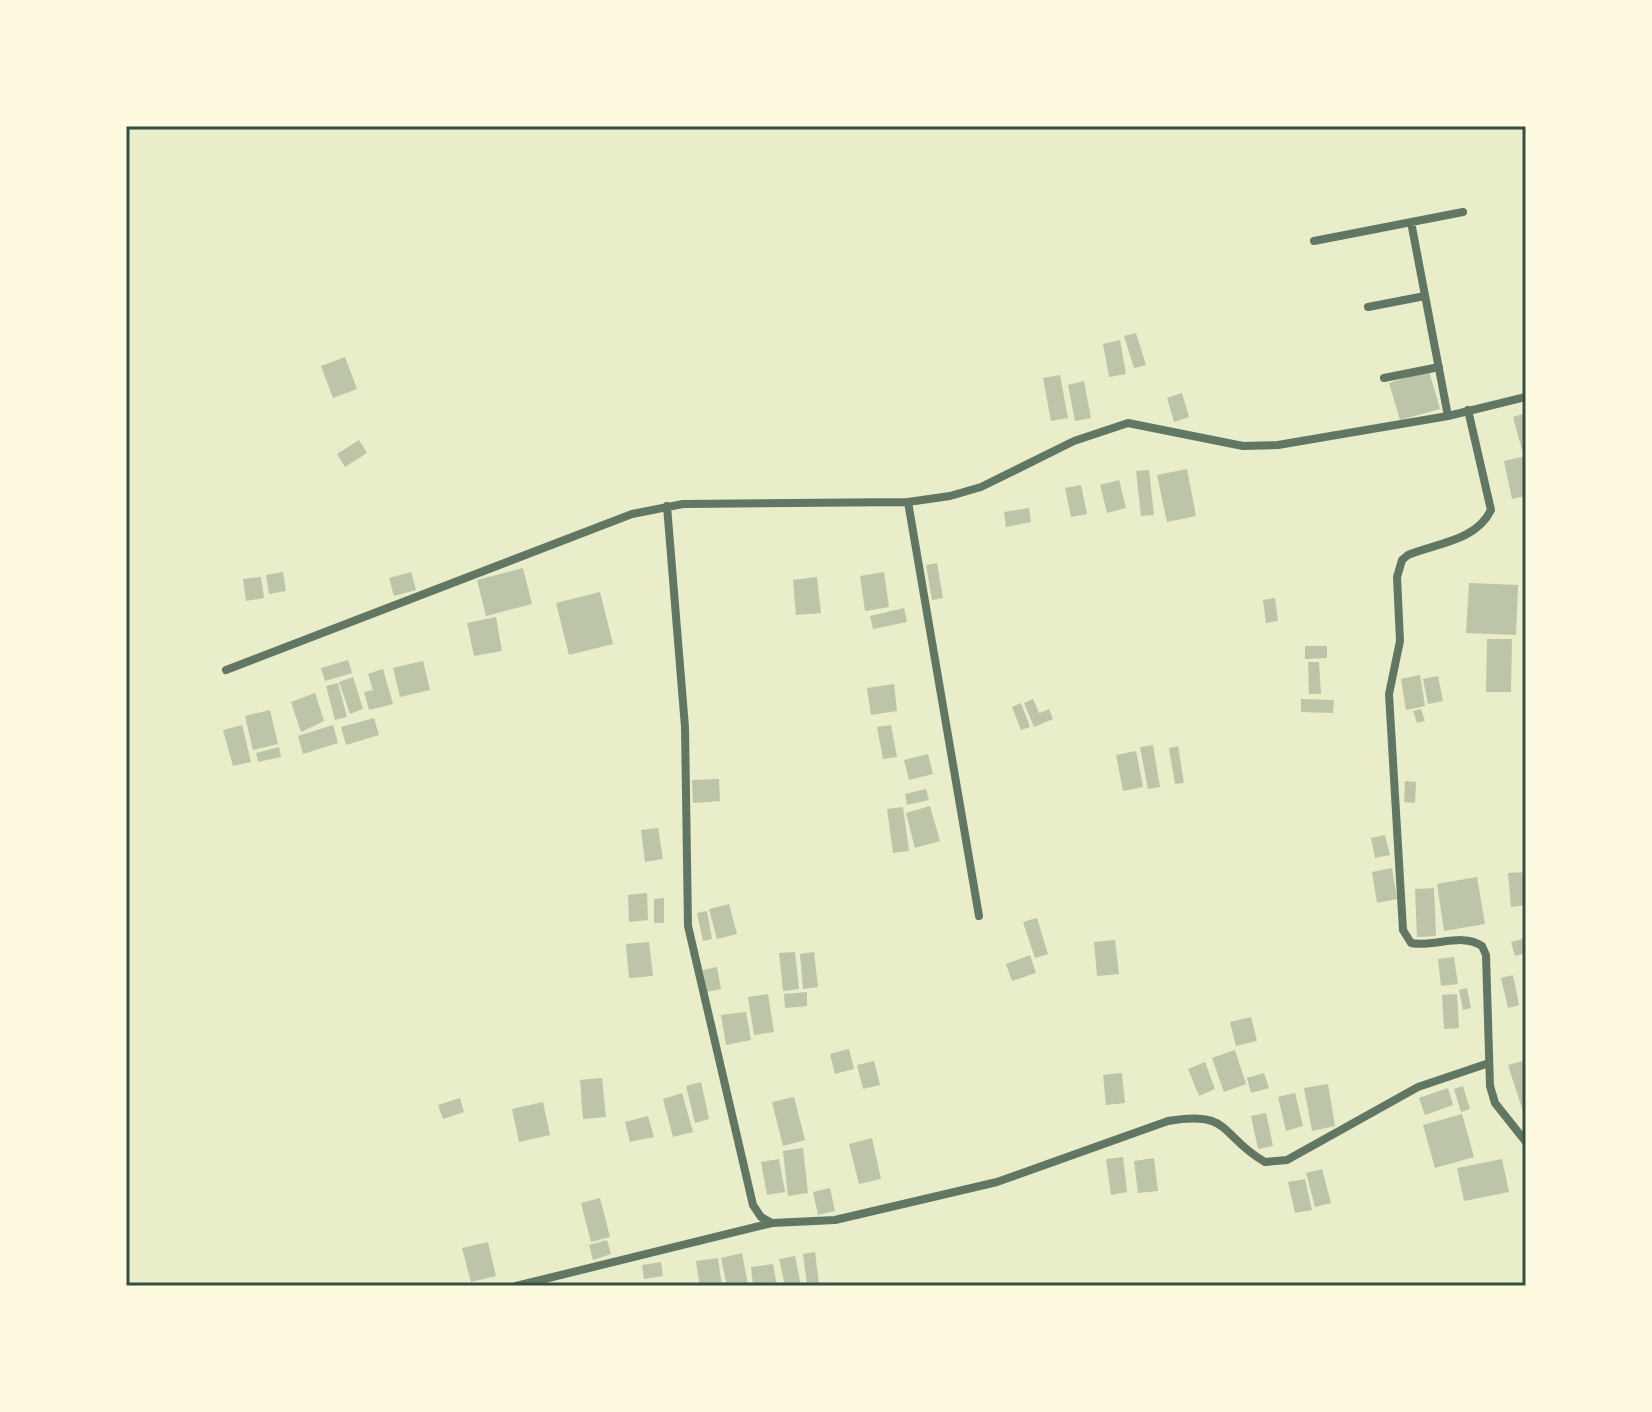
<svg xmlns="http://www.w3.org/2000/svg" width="1652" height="1412" font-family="'Nunito Sans',sans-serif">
  <rect width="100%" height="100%" fill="#e9edc9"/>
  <!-- building -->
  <path fill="#bcc5a7" d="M1136,333L1146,365L1134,368L1124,336Z
    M1120,340L1126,374L1109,377L1103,344Z
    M345,357L357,389L333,398L321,366Z
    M1429,371L1440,409L1400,420L1389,383Z
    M1060,375L1068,418L1051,421L1043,378Z
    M1084,381L1091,418L1075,421L1068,385Z
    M1182,393L1189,417L1174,422L1167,398Z
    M1526,413V448L1522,450L1513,417Z
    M359,440L367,453L345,467L337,454Z
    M1526,456V496L1512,499L1504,461Z
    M1187,469L1196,516L1167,522L1157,475Z
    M1149,470L1154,515L1141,516L1136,471Z
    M1119,480L1126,508L1107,513L1100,485Z
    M1081,485L1087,514L1071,517L1065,488Z
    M1029,508L1031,522L1006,527L1004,512Z
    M937,563L943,598L932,600L926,565Z
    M523,568L532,604L486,616L477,580Z
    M283,572L286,591L269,594L266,575Z
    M411,572L416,590L394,596L389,578Z
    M884,572L889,607L865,611L860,576Z
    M261,577L264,598L246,601L243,579Z
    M817,577L821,613L796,615L793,580Z
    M1469,583L1518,585L1516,635L1466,633Z
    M600,592L613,644L569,655L556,603Z
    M1275,598L1278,621L1266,623L1263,600Z
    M904,608L907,622L873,629L870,616Z
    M496,617L502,651L474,656L467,623Z
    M1487,639H1512L1511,692H1486Z
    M1305,646H1327V658L1305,659Z
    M348,660L352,673L325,681L321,668Z
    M423,661L430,690L400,697L393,668Z
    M1308,662H1319L1321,694H1309Z
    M383,669L393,704L369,710L364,692L373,690L368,674Z
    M1420,675L1425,706L1406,710L1401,679Z
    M1438,676L1443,701L1428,704L1423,679Z
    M353,677L363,709L350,714L339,682Z
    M338,683L347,717L335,720L326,686Z
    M894,684L897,711L871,715L867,688Z
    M315,693L324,721L301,732L291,702Z
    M1033,699L1039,713L1049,709L1053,719L1034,727L1024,703Z
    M1301,699L1334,700L1333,713L1301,712Z
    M1021,703L1030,727L1021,730L1012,707Z
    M1421,709L1425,721L1417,723L1413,711Z
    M270,710L278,744L253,750L245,716Z
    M374,718L379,735L346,745L341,727Z
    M242,725L251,762L233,766L223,730Z
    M333,725L338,743L303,754L298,736Z
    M891,725L897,757L883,759L877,727Z
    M1153,745L1160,787L1148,789L1140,747Z
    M1178,746L1184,783L1175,784L1169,748Z
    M279,747L281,757L258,762L256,753Z
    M1136,751L1143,787L1123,791L1116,755Z
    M928,754L933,774L909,780L904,760Z
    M719,779L720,801L693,803L692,780Z
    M1405,781L1416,782L1415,803L1404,802Z
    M926,789L929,800L907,805L905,794Z
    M930,806L940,841L915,848L906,813Z
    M903,807L909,851L893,853L887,809Z
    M658,828L663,859L645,862L641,830Z
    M1385,835L1390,855L1375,858L1371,838Z
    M1392,868L1397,899L1377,903L1372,872Z
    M1526,872V905L1511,907L1508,873Z
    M1477,877L1485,924L1444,931L1437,884Z
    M1434,888L1436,936L1417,937L1415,889Z
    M647,893L648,920L629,922L628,895Z
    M664,898V923H654V899Z
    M729,904L737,934L717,939L709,909Z
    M707,911L712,939L703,941L697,913Z
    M1037,918L1048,954L1035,958L1023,922Z
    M1526,938V953L1515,956L1511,942Z
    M1115,940L1119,974L1097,976L1094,942Z
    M649,942L653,976L629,978L626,944Z
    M795,952L799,989L783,991L779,953Z
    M814,952L818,987L803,989L800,954Z
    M1030,955L1036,973L1012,981L1006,964Z
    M1454,957L1458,984L1441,986L1438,959Z
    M717,967L721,989L707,992L703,970Z
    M1513,975L1519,1005L1508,1008L1501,978Z
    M1467,988L1471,1008L1463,1010L1459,990Z
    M807,992V1006L785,1008L784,994Z
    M768,994L774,1032L754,1035L748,997Z
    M1457,994L1459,1028L1444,1029L1442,995Z
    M746,1012L751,1040L726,1045L721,1015Z
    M1251,1017L1257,1041L1236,1046L1230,1022Z
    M849,1049L854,1069L835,1074L830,1054Z
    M1235,1050L1246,1084L1224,1092L1212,1058Z
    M1526,1060V1118H1525L1508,1065Z
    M874,1061L880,1085L863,1089L857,1065Z
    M1205,1062L1215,1089L1199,1096L1188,1069Z
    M1122,1073L1125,1103L1106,1105L1103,1075Z
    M1264,1073L1269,1088L1251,1093L1247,1078Z
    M602,1078L606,1117L583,1119L580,1080Z
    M701,1082L709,1119L695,1123L686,1086Z
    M1328,1084L1335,1126L1312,1131L1304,1088Z
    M1463,1086L1470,1109L1461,1112L1454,1089Z
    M1448,1088L1453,1105L1425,1115L1419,1098Z
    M682,1093L693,1132L673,1137L663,1099Z
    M1295,1093L1303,1126L1286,1131L1278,1097Z
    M794,1097L805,1140L783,1146L772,1102Z
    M460,1098L464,1112L443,1119L438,1105Z
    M543,1102L550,1135L519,1142L512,1109Z
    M1266,1113L1273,1146L1258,1149L1251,1116Z
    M1462,1114L1474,1157L1435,1168L1423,1125Z
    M648,1116L654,1137L630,1142L625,1122Z
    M872,1138L881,1179L859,1184L849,1144Z
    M803,1148L808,1193L788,1196L783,1151Z
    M1123,1157L1127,1192L1111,1195L1106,1159Z
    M1154,1158L1158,1191L1138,1193L1134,1161Z
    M779,1159L785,1192L767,1195L761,1162Z
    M1502,1159L1509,1192L1464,1201L1457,1168Z
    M1322,1169L1331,1203L1315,1207L1306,1173Z
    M1305,1179L1312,1210L1295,1213L1288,1182Z
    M830,1188L835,1211L818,1215L813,1192Z
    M600,1198L610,1237L591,1242L581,1203Z
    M607,1240L611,1254L593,1260L589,1245Z
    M488,1242L496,1276L471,1282L462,1248Z
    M815,1252L819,1283L807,1285L803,1254Z
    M742,1253L748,1285L727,1286L721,1258Z
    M795,1256L801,1286H785L779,1259Z
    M718,1258L722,1286H700L696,1261Z
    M661,1262L663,1276L644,1279L642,1265Z
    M773,1264L777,1286H753L751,1267Z"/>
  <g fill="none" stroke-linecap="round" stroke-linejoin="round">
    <!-- minor -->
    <path stroke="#617663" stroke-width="8" d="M1411,222L1448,416
      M1314,241L1463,212
      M1368,307L1425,296
      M1384,378L1439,367
      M1468,410L1491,510C1476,541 1437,543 1408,555L1402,560L1397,577L1400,641L1389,694L1403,930L1411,943C1433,948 1462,932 1482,946L1486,955L1490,1086L1495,1103L1526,1142
      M908,502L979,916
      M667,506L685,727L688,926L753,1205L761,1217L772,1223L835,1220L997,1182L1168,1121C1233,1110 1219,1136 1265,1162L1287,1160L1418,1087L1486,1064
      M226,670L632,514L683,504L908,502L950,496L981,487L1074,441L1128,423L1243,446L1278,445L1448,416L1526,397
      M516,1286L772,1223"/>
  </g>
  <!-- border -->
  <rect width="1652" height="1412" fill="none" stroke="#fefae0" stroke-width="256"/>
  <rect x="128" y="128" width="1396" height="1156" fill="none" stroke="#344e41" stroke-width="3"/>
</svg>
